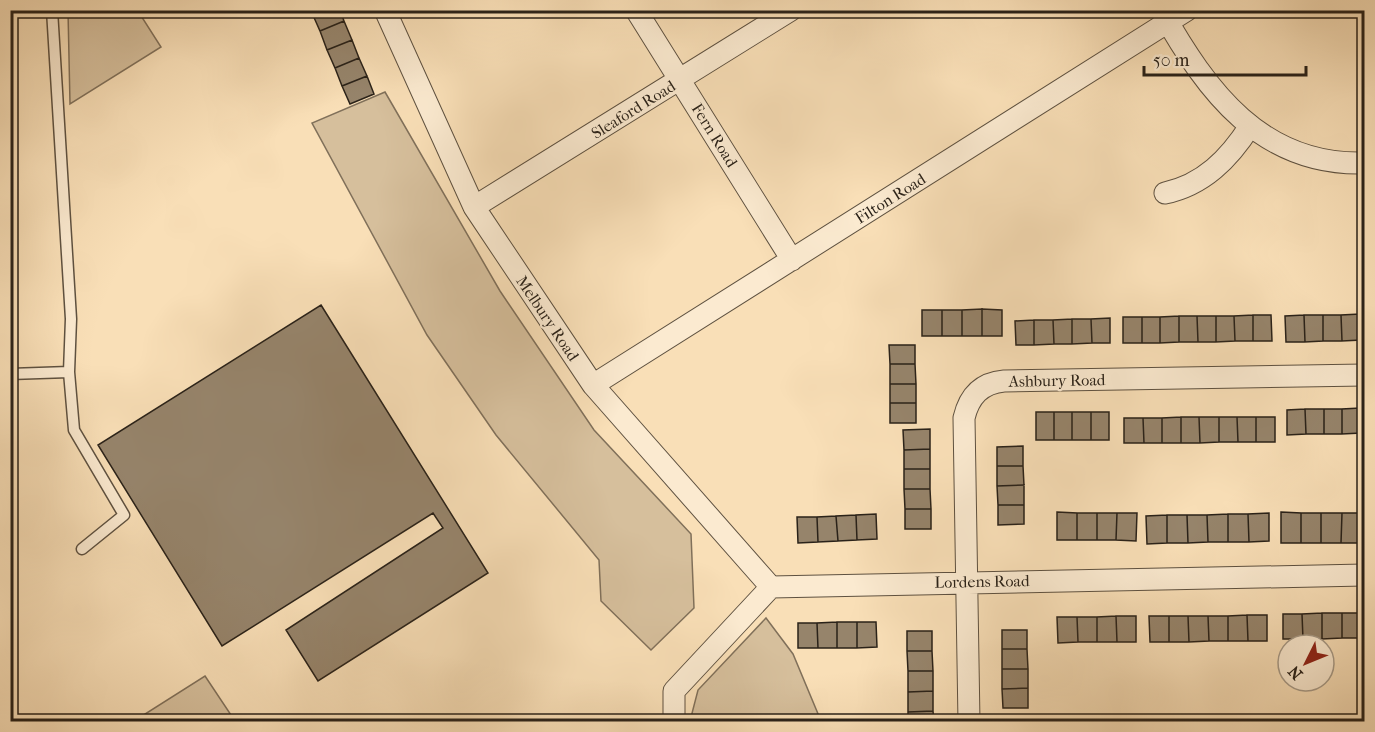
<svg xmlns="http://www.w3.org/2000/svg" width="1375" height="732" font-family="'IM FELL French Canon',serif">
  <rect width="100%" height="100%" fill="#f9dfb7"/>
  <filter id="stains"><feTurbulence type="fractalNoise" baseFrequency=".00333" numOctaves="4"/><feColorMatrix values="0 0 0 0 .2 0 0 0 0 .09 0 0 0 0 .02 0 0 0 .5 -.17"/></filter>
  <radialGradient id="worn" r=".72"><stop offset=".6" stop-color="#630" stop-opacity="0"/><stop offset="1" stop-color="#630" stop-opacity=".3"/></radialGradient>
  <!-- green -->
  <path fill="#d6bf9c" stroke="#80705a" stroke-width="1.5" d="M68,11H138L161,47L70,104Z
    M385,92L500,291L594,430L691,534L694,608L651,650L601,601L599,560L496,435L427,335L312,123Z
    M766,618L793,654L821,721H690L698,690Z
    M205,676L235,721H134Z"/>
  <!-- building -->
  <path fill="#96846b" stroke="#2a2219" stroke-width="1.5" d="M319,10H340L344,21L320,31L312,13Z
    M344,21L352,40L327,50L320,31Z
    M352,40L359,58L335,68L327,50Z
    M359,58L367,76L342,86L335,68Z
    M367,76L374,94L350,104L342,86Z
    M321,305L488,573L318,681L286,630L443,528L433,513L222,646L98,445Z
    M982,309V336H962V310Z
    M982,309L1002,310V336H982Z
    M922,310H942V336H922Z
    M942,310H962V336H942Z
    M1360,314L1361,340L1342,341L1341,315Z
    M1360,314H1364V340H1361Z
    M1253,315V341H1235L1234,316Z
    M1253,315H1271L1272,341H1253Z
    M1304,315L1305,342H1286L1285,316Z
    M1304,315H1323V341L1305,342Z
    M1323,315H1341L1342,341H1323Z
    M1179,316V342L1160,343V317Z
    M1179,316H1197L1198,342H1179Z
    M1197,316H1216V342H1198Z
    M1216,316H1234L1235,341L1216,342Z
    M1123,317H1142V343H1123Z
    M1142,317H1160V343H1142Z
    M1110,318V343H1092L1091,319Z
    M1072,319H1091L1092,343L1072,344Z
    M1072,319V344H1054L1053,320Z
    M1034,320H1053L1054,344L1034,345Z
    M1034,320V345H1016L1015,321Z
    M889,345H915V364H890Z
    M890,364H915L916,384H890Z
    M890,384H916V403H890Z
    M890,403H916V423H890Z
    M1360,408L1361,433L1342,434V409Z
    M1305,409L1306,434L1287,435V410Z
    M1305,409H1324V434H1306Z
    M1324,409H1342V434H1324Z
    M1036,412H1054V440H1036Z
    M1054,412H1072V440H1054Z
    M1072,412H1091V440H1072Z
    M1091,412H1109V440H1091Z
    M1181,417H1199L1200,443H1181Z
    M1181,417V443H1162V418Z
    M1199,417H1219V442L1200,443Z
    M1219,417H1237L1238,442H1219Z
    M1237,417H1256V442H1238Z
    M1256,417H1275V442H1256Z
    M1124,418H1143L1144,443H1124Z
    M1143,418H1162V443H1144Z
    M930,429V449L904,450L903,430Z
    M1023,446V466H997V447Z
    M930,449V469H904V450Z
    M997,466H1023L1024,485L997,486Z
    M904,469H930V489H904Z
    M1024,485V505H998L997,486Z
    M904,489H930L931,509H905Z
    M998,505H1024V524L998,525Z
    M905,509H931V529H905Z
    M1057,512L1077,513V540H1057Z
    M1281,512L1301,513V543H1281Z
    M1077,513H1097V540H1077Z
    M1097,513H1117L1116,540H1097Z
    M1117,513H1137L1136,541L1116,540Z
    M1269,513V541L1249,542L1248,514Z
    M1301,513H1321V543H1301Z
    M1321,513H1342L1341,543H1321Z
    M1342,513H1362V543H1341Z
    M876,514L877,539L857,540L856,515Z
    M1228,514H1248L1249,542H1228Z
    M1228,514V542H1208L1207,515Z
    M856,515L857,540L838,541L836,516Z
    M1167,515V543L1147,544L1146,516Z
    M1167,515H1187L1188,543H1167Z
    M1187,515H1207L1208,542L1188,543Z
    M836,516L838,541L818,542L817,517Z
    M797,517H817L818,542L798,543Z
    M1322,613V639H1303L1302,614Z
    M1322,613H1342V638L1322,639Z
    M1342,613H1361L1362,638H1342Z
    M1283,614H1302L1303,639H1283Z
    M1247,615L1248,641H1228V616Z
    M1247,615H1267V641H1248Z
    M1116,616L1117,642H1097V617Z
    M1116,616H1136V642H1117Z
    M1149,616H1169V642H1150Z
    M1169,616H1188L1189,642H1169Z
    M1188,616H1208L1209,641L1189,642Z
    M1208,616H1228V641H1209Z
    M1057,617H1077L1078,642L1058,643Z
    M1077,617H1097V642H1078Z
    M837,622V648H818L817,623Z
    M837,622H857V648H837Z
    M857,622H876L877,647L857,648Z
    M798,623H817L818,648H798Z
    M1002,630H1027V649H1002Z
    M907,631H932V651H907Z
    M1002,649H1027L1028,669H1002Z
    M907,651H932L933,671H908Z
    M1002,669H1028V688L1002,689Z
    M908,671H933V691L908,692Z
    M1028,688V708H1003L1002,689Z
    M933,691V711L908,712V692Z
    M933,711L934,722H908V712Z"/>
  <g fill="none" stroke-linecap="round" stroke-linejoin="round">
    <!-- lane casing -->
    <g stroke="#5e5140" stroke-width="13">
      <path id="lane" d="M69,372L74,430L124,515L82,549
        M10,374L69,372L71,319L52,10"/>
    </g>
    <!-- street casing -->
    <g stroke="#5e5140" stroke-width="23">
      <path id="street" d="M385,10L474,207L593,385L771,587
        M636,10L792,260
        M1161,10C1207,92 1262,166 1364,163
        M1165,193C1203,185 1229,159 1250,126
        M474,207L791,10
        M593,385L1187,10
        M674,720V691L771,587L1364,575
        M969,722L964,418C969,397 981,383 1004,381L1364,375"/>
    </g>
    <!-- lane -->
    <use href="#lane" stroke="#fbead0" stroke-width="10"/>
    <!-- street -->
    <use href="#street" stroke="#fbead0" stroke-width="21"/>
  </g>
  <g text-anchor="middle" stroke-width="4.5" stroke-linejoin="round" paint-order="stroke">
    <!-- street labels -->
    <g font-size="16" fill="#2a2219" stroke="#fbead0">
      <text transform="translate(633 109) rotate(-32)" y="6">Sleaford Road</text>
      <text transform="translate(715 135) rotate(58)" y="6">Fern Road</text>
      <text transform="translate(890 198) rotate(-32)" y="6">Filton Road</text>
      <text transform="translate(548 318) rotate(56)" y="6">Melbury Road</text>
      <text transform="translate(1057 380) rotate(-1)" y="6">Ashbury Road</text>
      <text transform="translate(982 581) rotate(-1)" y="6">Lordens Road</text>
    </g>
  </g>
  <!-- margin -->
  <rect width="1375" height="732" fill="none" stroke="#f9dfb7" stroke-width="36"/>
  <rect x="12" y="12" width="1351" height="708" fill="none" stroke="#2a2219" stroke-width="3"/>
  <rect x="18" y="18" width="1339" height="696" fill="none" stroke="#2a2219" stroke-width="1.5"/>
  <!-- north arrow -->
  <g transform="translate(1306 663) rotate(227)"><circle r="28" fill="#fbead0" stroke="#a79a87" stroke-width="1.5"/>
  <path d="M0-4.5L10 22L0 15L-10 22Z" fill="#8f2418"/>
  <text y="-9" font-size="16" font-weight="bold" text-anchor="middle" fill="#2a2219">N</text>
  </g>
  <!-- scale -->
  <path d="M1144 66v9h162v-9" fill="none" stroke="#2a2219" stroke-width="3"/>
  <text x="1153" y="66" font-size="18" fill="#2a2219" stroke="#fbead0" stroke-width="4.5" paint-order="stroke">50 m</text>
  <rect width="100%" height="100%" filter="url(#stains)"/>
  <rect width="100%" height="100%" fill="url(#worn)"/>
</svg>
